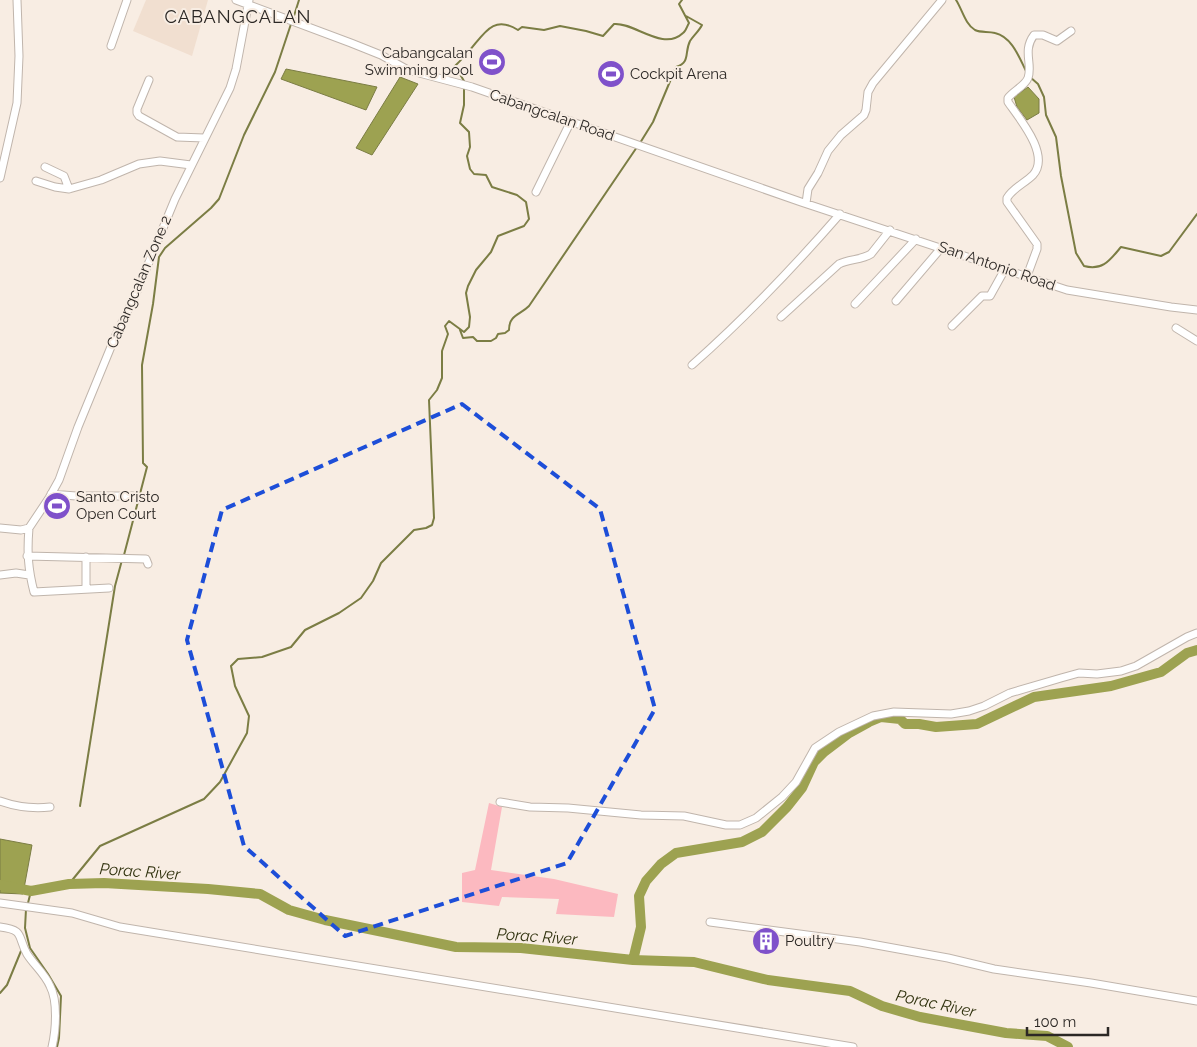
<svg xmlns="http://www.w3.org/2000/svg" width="1197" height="1047" font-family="Raleway,sans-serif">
  <rect width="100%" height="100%" fill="#f8ede3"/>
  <!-- built -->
  <path fill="#f1dfd0" d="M146,0H208L192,56L133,31Z"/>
  <!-- green -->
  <path fill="#fcb9c0" d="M608,63L622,72L615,84L600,75Z
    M489,803L502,807L491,870L554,879L618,894L614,917L556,914L559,899L502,897L499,906L462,902V873L475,870Z"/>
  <!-- water -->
  <path fill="#9da251" stroke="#7b7d44" d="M286,69L377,87L366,110L281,79Z
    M400,77L418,84L372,155L356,148Z
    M1028,87L1039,99V113L1027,120L1017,107L1014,97Z
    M0,839L32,845L23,894L0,893Z"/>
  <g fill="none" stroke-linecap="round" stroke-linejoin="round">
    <!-- stream -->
    <path stroke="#7b7d44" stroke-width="2" d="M956,0C962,9 965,24 975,30C981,33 988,31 995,33C1012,37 1019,57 1026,71
      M293,19L299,0
      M1030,77L1038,84L1044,97L1046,115L1056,137L1061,176L1076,253L1084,266C1103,271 1110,260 1121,247L1161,256L1169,252L1197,214
      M640,143L653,122L676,67C691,62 684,53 690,41C694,35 699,31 702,25L686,16
      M460,330L463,338L473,337L477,341H491L496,338L498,334L505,333L509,330C509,315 520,315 529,306L637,147
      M124,555L147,467L143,463L142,365L153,304L159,257L165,248L211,208L219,199L244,135L275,72L291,24
      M80,806L115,586L122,560
      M69,884L100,846L204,799L220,782L247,733L249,716L235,686L231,666L238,659L262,657L291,647L305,630L339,613L361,598L373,581L381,563L414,530L426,528L432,525L434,518L429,400L437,390L442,378V351L448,334L445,326L449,321L464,332L469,327L470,317L466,293L468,286L476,270L491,252L498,236L524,226L529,219L526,202L517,195L492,187L486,175L474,174L470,169L467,156L470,147L469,132L460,123L464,105V81L455,66C460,61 465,56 469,51C484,34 493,14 518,30L522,27L544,30L560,26L586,31L603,36L614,24C634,22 663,52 683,33C686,31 687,26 689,23L679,4L682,0
      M28,903L31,891
      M26,909L25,928L30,948L48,974L61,996L59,1038L57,1047
      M0,993L7,985L21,951"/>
    <!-- river -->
    <path stroke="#9da251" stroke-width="10" d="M0,885L31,891L69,884L104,883L208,889L260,894L289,910L325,920L456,947L521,948L633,960L694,962L768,980L850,991L882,1006L920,1017L1006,1033L1047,1036L1068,1047
      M633,960L641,927L639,896L646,881L661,864L676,853L742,842L762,832L787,807L802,788L814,762L824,752L849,733L869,722L881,717L900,719L905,724H919L936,727L977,724L1034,697L1111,686L1161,672L1187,653L1197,650"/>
    <!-- minor casing -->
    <g stroke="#c0b5ac" stroke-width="9">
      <path id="minor" d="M236,0L351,43L381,55L408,70L472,87L801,202L1067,290L1171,307L1197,310
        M111,46L127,0
        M149,80L137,109V113L139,116L177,137L204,138
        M45,167L64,176L69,189L101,180L139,164L160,161L191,165
        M0,178L17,103L19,56L17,0
        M36,181L55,187L69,189
        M536,192L571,121
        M806,203L808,189L818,173L828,151L841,135L864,115L866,110L868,92L873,83L942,0
        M1027,276L1037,249V244L1007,202V198C1013,188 1025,183 1033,175C1051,155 1019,118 1008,102V98C1013,91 1025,86 1028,78C1033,64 1022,51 1034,35H1043L1057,41L1071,31
        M896,301L942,247
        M855,304L916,239
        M781,317L839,264C849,259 862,260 871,254L890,230
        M952,326L982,296H990L1005,269
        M1176,328L1197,341
        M692,365C745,318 793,268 840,214
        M51,494L76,496H133
        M0,528L21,530L29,528L49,498L59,480L78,427L115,337L135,296L175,199L230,88L236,69L249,0
        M29,528C27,552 28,569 34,592L109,588
        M27,556L146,559L148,564
        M86,557V589
        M0,575L16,573L29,575
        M0,801C17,807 32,809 50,807
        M500,802L530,807L568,808L641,815L684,816L726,825H740L756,818L782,797L796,782L815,748L839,732L873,716L894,712L951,714L969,711L984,706L1010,693L1061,678L1079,673L1097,674L1121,671L1136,666L1187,637L1197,633
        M0,903L72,913L120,927L853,1047
        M710,922L860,942L948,958L994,969L1091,983L1197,1001
        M0,927C25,930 17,936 27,954C34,965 45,974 50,986C58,1001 56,1030 52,1047"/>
    </g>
    <!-- minor -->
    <use href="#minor" stroke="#fff" stroke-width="7"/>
  </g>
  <!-- marked area -->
  <path fill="none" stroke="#1d4ed8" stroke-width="4" stroke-dasharray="10 6" stroke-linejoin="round" d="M462,404L600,509L655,709L567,863L345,936L244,846L187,640L222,510Z"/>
  <!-- icons -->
  <defs>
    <g id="stadium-disc" transform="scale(1.4375)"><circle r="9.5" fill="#7f51ca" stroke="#f8ede3"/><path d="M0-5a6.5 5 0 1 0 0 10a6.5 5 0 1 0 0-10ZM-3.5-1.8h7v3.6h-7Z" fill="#fff"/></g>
    <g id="building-disc" transform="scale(1.4375)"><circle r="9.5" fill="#7f51ca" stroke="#f8ede3"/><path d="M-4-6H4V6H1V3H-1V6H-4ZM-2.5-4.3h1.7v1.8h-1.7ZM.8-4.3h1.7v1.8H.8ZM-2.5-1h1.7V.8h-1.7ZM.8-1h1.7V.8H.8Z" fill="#fff"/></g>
  </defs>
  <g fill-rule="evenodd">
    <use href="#stadium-disc" x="492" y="62"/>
    <use href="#stadium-disc" x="611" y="74"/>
    <use href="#stadium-disc" x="57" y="506"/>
    <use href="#building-disc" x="766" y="941"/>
  </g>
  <g text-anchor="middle" stroke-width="4" stroke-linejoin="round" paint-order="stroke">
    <!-- poi labels -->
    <g font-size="15" fill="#2c2825" stroke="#f8ede3" text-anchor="start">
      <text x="473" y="58" text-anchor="end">Cabangcalan<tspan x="473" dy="17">Swimming pool</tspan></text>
      <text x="630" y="79">Cockpit Arena</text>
      <text x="76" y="502">Santo Cristo<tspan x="76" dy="17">Open Court</tspan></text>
      <text x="785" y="946">Poultry</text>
    </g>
    <!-- street labels -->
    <g font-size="15" fill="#2c2825" stroke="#f8ede3">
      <text transform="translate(552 115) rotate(19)" y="5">Cabangcalan Road</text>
      <text transform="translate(997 266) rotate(19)" y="5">San Antonio Road</text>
      <text transform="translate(139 282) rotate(-67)" y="5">Cabangcalan Zone 2</text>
    </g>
    <!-- water labels -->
    <g font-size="16" font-style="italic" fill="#2f310d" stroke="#f8ede3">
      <text transform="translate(140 871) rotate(4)" y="6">Porac River</text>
      <text transform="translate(537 936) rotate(4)" y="6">Porac River</text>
      <text transform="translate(936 1003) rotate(12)" y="6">Porac River</text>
    </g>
    <!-- quarter labels -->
    <g font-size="18" letter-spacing="1" fill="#2c2825" stroke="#f8ede3">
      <text x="238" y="23">CABANGCALAN</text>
    </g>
  </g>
  <!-- scale -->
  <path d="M1027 1027v8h81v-8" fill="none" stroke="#2c2825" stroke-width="2.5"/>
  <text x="1034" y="1027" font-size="15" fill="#2c2825" stroke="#f8ede3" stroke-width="4" paint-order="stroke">100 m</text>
</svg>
